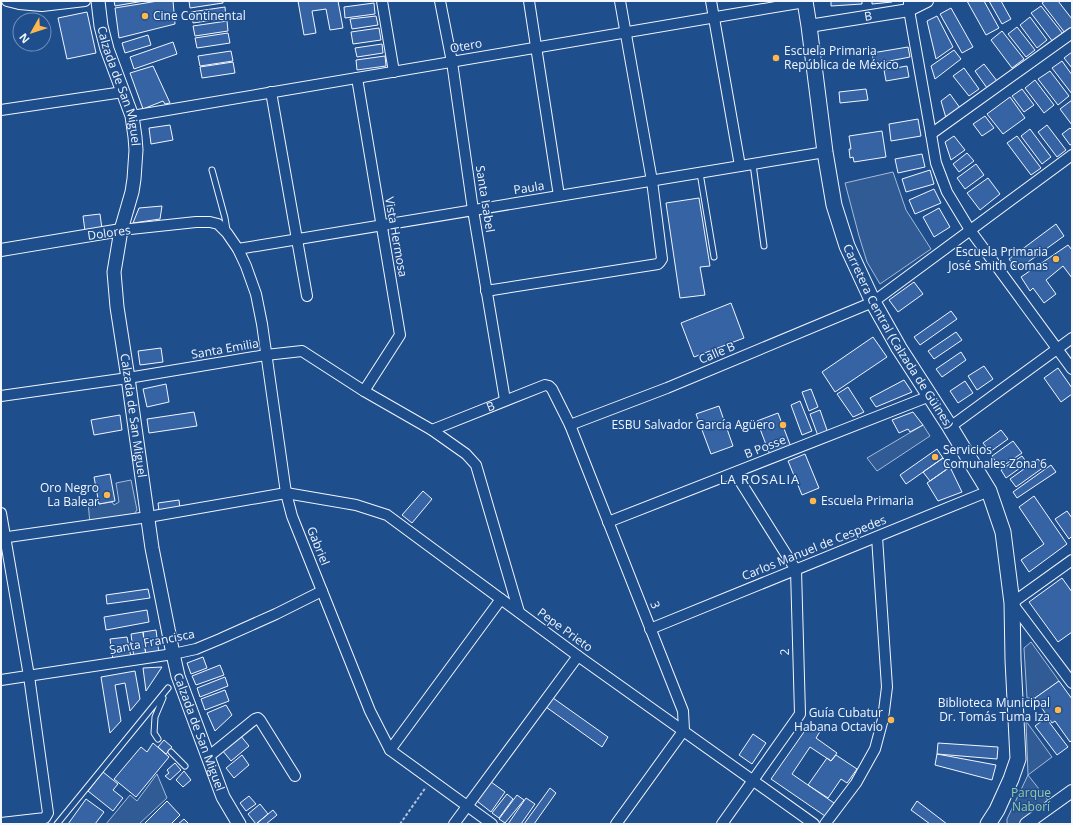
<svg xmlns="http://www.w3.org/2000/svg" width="1073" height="825" font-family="'Open Sans',sans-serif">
  <rect width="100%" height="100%" fill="#1f4e8c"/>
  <!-- built -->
  <path fill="#305b95" stroke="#a8bbd7" d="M893,172L906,210L931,249L880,284L867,262L859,236L845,183Z
    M923,425L930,436L877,471L867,458Z
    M131,480L137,510L134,514L90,524L88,502L98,500L99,504L112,502L114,505L119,502L116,483Z
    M1031,642L1059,681L1035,698H1027L1024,648Z
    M1026,721L1052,757L1028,775L1050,803L1021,824H1009L1007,823V819L1028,775Z
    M157,774L167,798L139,824H106L130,795L137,801Z"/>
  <!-- building -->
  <path fill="#3563a3" stroke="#f2f6ff" d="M114,1H144L115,6Z
    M158,1H173L175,24L119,38L115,8Z
    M189,1H223V3L190,8Z
    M298,1H338L343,28L330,30L326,9L312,11L316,33L304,35Z
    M831,1H862V4L831,6Z
    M872,1H892V2L872,4Z
    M967,1H984L999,28L986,35Z
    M989,1H1001L1011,19L1002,24Z
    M1045,1H1058L1072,19V28L1065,33L1042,3Z
    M374,3L375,14L345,18L344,7Z
    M1041,6L1063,34L1053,42L1031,13Z
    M225,7L226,18L193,23L191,12Z
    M951,8L973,47L962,53L940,14Z
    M87,12L96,53L67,59L58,18Z
    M376,16L378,25L352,29L350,19Z
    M937,16L953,47L936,59L927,21Z
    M1030,17L1047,40L1037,48L1020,25Z
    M227,21L228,31L195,36L193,26Z
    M1017,27L1035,50L1026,57L1008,34Z
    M379,28L381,40L353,44L351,32Z
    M1002,31L1024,59L1012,68L991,40Z
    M228,33L230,43L197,48L195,38Z
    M148,35L151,45L125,53L122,43Z
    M173,42L177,54L134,69L130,57Z
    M382,44L383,53L357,57L355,48Z
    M908,47L910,57L874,64L872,53Z
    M954,50L961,59L935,79L931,66Z
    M231,51L233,61L200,66L198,56Z
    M1072,52V68L1064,58Z
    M385,56L386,66L357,70L356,60Z
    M1062,61L1072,75V94L1052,68Z
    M233,62L235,73L202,78L200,67Z
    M984,64L997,81L987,88L975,71Z
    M153,66L170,103L165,104L163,101L143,109L130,73Z
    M907,66L909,77L886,81L884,70Z
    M964,68L979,89L969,96L953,76Z
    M1050,71L1069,96L1058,105L1038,79Z
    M1035,80L1054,105L1044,113L1025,88Z
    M866,89L868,100L840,103L839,92Z
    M1022,89L1034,105L1024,112L1012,96Z
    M950,94L960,108L946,118L941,101Z
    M1010,97L1025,118L1003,134L987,114Z
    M1072,100V125L1060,109Z
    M985,116L994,128L982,136L973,124Z
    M918,119L921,136L891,141L889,124Z
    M170,125L173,140L151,144L149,128Z
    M1047,125L1066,150L1057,157L1038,132Z
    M1070,128L1072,130V144L1070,145L1062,134Z
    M1030,129L1051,157L1042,164L1021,136Z
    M882,131L886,157L854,162L853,157L850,158L849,149H851L849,136Z
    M954,136L965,150L951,160L945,142Z
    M1017,136L1041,168L1031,175L1007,143Z
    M967,153L974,161L959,172L953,164Z
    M922,154L925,167L898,173L895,159Z
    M976,164L984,175L965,189L957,178Z
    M930,170L934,184L906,192L902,179Z
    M988,178L1000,194L980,210L967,193Z
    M934,189L941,203L915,214L909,200Z
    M699,198L710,266L700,267L705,295L680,298L666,203Z
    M162,206L160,219L133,223L139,208Z
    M939,208L950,227L934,237L923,217Z
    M100,214L102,229L85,231L83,216Z
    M1056,224L1064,236L1017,270L1009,259Z
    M1068,245L1072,250V278L1063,266L1046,280L1056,294L1044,303L1033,288L1030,291L1021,277Z
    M914,282L923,294L898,312L889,300Z
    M731,303L744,338L694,357L681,323Z
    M951,311L957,319L920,345L914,337Z
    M956,332L962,340L934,359L928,351Z
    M873,337L887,357L835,392L822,372Z
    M161,348L163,362L140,365L138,351Z
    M961,352L966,360L942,377L936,369Z
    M984,366L993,379L977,390L968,376Z
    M1058,368L1072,388V394L1061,402L1044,378Z
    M904,380L912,392L876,407L870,398Z
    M965,381L973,393L958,403L950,391Z
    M166,384L169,402L147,407L143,389Z
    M848,387L864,412L853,417L837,394Z
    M811,389L818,407L809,411L802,392Z
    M800,401L812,431L802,435L791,405Z
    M719,406L733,446L711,454L696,414Z
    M820,410L828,433L818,436L810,414Z
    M194,412L197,426L149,433L147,419Z
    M913,412L923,425L910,432L908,429L899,433L892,420Z
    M778,413L791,447L770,455L757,421Z
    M120,415L122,430L94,435L91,420Z
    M1001,430L1008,439L990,452L983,443Z
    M1013,441L1022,453L1000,468L992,456Z
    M937,449L943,458L906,484L900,475Z
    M805,454L819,488L802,495L788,461Z
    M1022,456L1027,463L1006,478L1001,470Z
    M943,458L950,467L930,481L923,472Z
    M1038,459L1044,467L1016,487L1010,479Z
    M1051,465L1056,472L1017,498L1013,492Z
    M950,467L962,492L938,501L927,483Z
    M110,474L115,501L99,504L94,477Z
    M423,491L432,499L412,523L402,515Z
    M1034,496L1067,544L1029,572L1021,560L1044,544L1019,507Z
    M179,500L180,509L159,511L158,503Z
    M1067,511L1072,518V536L1069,539L1055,519Z
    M1062,578L1072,592V632L1058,642L1029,602Z
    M148,589L150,598L107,604L106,595Z
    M147,610L149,622L106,630L104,617Z
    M156,630L159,654L146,656L143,632Z
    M143,632L146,656L134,658L131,634Z
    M127,637L131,657L113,660L110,639Z
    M203,657L207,668L191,674L187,663Z
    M220,665L224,675L196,685L192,676Z
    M162,667L146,691L143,668Z
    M135,671L140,699L130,711L125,683L115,685L121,721L110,733L101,677Z
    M225,677L228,686L200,697L197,688Z
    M1059,681L1072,699V740L1070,742L1055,721L1052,723L1035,698Z
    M225,690L229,701L205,710L201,699Z
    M553,698L608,737L602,747L546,707Z
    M226,705L232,715L215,731L207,713Z
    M1046,718L1068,747L1057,755L1035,726Z
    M811,722L821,730L816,738L837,753L831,761L810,747L792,774L834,803L825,816L771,779Z
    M753,734L766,743L752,764L739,755Z
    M240,735L249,746L231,761L222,750Z
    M164,740L172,747L166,754L158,747Z
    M153,743L169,757L136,797L114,779L141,747L147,752Z
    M938,743L998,747L997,759L937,754Z
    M937,754L996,765L992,780L935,765Z
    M242,755L249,765L234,778L226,768Z
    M836,755L857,769L847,783L841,779L828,798L808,785L827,758L831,761Z
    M175,763L181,770L170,780L165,776L169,773L167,770Z
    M184,771L191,780L183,787L176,780Z
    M103,772L118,784L113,790L123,798L113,811L88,791Z
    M491,782L505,792L491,812L477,801Z
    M550,788L556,793L534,824H524Z
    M507,794L513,799L499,818L492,813Z
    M517,795L524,800L505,823L499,819Z
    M249,796L256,804L246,811L240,803Z
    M526,798L535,804L521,824H508Z
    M86,799L104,812L95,824H68Z
    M167,801L180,815L171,824H144Z
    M917,801L947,824H930L911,810Z
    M260,804L268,814L256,824L248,814Z
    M273,810L277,815L266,824H256Z
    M184,819L189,824H178Z"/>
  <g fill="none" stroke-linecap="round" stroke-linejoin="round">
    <!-- service casing -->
    <g stroke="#f2f6ff" stroke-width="7">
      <path id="service" d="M753,164L764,246
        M212,170L225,218L227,230
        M700,173L714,257
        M158,739L154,733L155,717L163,698
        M171,752L185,766
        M57,824L168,688"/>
    </g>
    <!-- minor casing -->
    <g stroke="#f2f6ff" stroke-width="12">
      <g id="minor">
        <path d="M7,1L19,4L42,6L85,1"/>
        <path d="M382,1L394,72"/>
        <path d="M440,1L452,62L473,210L505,400"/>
        <path d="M529,1L559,196"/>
        <path d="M711,1L740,166"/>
        <path d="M909,1V10L931,134L936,163L947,192L970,230L1072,369"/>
        <path d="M357,78L400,335L364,391"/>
        <path d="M271,92L307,296"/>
        <path d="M1,110L123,92"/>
        <path d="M132,116L805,2"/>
        <path d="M931,134L1072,33"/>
        <path d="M121,230L196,222H210L218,224L227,233L238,249L246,266L256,294L262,324L286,493L292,516L370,711L390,750L492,824"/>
        <path d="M238,249L825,152"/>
        <path d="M486,291L658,264L660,262L662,259L652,181L620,1"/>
        <path d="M1,396L128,378L266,355L302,351L364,391L432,430L466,454L476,465L519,612"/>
        <path d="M570,425L667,388L873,302L1072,155"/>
        <path d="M950,427L1072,338"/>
        <path id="s1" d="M432,430L545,385L549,386L552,389L570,425L683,711L684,730L616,824"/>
        <path d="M1,513L29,676L48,813L45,818L1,823"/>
        <path d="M608,522L930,396"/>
        <path d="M1,538L148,517L286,493L356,505L387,515L578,656L814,824"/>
        <path d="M1072,560L1012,603L1072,683"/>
        <path d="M650,629L989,491"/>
        <path d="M1,680L173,654L196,649L220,639L276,614L322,591"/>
        <path d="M390,750L501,599"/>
        <path d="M208,757L255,719L258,718L260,720L295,776"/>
        <path d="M454,824L578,656"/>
        <path d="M722,824L800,714L796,570L735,473"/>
        <path d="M825,824L856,783L875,749L883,719L887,687L877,537"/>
      </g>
    </g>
    <!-- tertiary casing -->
    <g stroke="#f2f6ff" stroke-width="14">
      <g id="tertiary">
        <path id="s2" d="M809,26L909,10L927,1"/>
        <path d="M1,250L121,230"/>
        <path d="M1026,824L1072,791"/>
      </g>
    </g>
    <!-- secondary casing -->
    <g stroke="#f2f6ff" stroke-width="15">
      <g id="secondary">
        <path id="s3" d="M98,1L101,26L107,49L132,116L135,137L136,150L134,179L132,192L121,230L114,272L117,307L128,378L152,548L173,654L178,676L223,797L239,824"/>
      </g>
    </g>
    <!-- primary casing -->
    <g stroke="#f2f6ff" stroke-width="17">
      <g id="primary">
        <path id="s4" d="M805,1L809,26L825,152L834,205L847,246L873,302L899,348L950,427L989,491L1003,532L1012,603L1013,660L1018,759L1011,779L997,810L988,824"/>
      </g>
    </g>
    <!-- path -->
    <path stroke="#b3c4dc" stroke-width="2" stroke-dasharray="3 2" stroke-linecap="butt" d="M400,824L426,787"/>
    <!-- service -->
    <use href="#service" stroke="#1f4e8c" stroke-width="5"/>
    <!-- minor -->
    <use href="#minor" stroke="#1f4e8c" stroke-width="10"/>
    <!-- tertiary -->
    <use href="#tertiary" stroke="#1f4e8c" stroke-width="12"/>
    <!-- secondary -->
    <use href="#secondary" stroke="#1f4e8c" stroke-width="13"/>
    <!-- primary -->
    <use href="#primary" stroke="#1f4e8c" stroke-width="15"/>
  </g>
  <!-- markers -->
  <g fill="#ffb74d" stroke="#1f4e8c" stroke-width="1.5">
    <circle cx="145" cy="16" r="4"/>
    <circle cx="776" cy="58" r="4"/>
    <circle cx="1056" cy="259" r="4"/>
    <circle cx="783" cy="425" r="4"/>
    <circle cx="935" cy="457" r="4"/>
    <circle cx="107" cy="495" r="4"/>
    <circle cx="813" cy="501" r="4"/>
    <circle cx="1058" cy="710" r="4"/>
    <circle cx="891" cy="720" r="4"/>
  </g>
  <g text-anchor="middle" stroke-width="3" stroke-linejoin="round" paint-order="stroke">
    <!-- poi labels -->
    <g font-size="12" fill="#f2f6ff" stroke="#1f4e8c" text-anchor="end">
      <text x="153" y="20" text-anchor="start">Cine Continental</text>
      <text x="784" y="55" text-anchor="start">Escuela Primaria<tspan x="784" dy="14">República de México</tspan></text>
      <text x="1048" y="256">Escuela Primaria<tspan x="1048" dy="14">José Smith Comas</tspan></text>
      <text x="775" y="429">ESBU Salvador García Agüero</text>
      <text x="943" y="454" text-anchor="start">Servicios<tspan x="943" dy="14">Comunales Zona 6</tspan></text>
      <text x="99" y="492">Oro Negro<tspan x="99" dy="14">La Balear</tspan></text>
      <text x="821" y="505" text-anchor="start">Escuela Primaria</text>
      <text x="1050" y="707">Biblioteca Municipal<tspan x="1050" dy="14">Dr. Tomás Tuma Iza</tspan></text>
      <text x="883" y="717">Guía Cubatur<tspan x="883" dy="14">Habana Octavio</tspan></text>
    </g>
    <!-- street labels -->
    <g font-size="12" fill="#f2f6ff" stroke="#1f4e8c">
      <text dy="4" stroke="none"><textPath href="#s2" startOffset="60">B</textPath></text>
      <text transform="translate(466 46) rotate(-10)" y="4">Otero</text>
      <text dy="4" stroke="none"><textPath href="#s3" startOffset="88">Calzada de San Miguel</textPath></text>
      <text transform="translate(529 188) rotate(-9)" y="4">Paula</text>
      <text transform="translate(485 199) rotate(81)" y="4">Santa Isabel</text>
      <text transform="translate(109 233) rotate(-8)" y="4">Dolores</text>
      <text transform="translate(396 237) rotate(80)" y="4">Vista Hermosa</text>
      <text dy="4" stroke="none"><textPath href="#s4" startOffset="353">Carretera Central (Calzada de Güines)</textPath></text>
      <text transform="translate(225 349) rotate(-10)" y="4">Santa Emilia</text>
      <text transform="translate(717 353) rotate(-23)" y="4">Calle B</text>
      <text dy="4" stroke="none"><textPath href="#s1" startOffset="63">B</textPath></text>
      <text dy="4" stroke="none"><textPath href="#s3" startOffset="424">Calzada de San Miguel</textPath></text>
      <text transform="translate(765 447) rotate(-21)" y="4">B Posse</text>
      <text transform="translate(318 546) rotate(68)" y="4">Gabriel</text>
      <text transform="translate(814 548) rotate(-22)" y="4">Carlos Manuel de Cespedes</text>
      <text transform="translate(655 605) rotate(69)" y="4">3</text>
      <text transform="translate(565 630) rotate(36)" y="4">Pepe Prieto</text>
      <text transform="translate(152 642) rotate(-11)" y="4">Santa Francisca</text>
      <text transform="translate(785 652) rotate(-92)" y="4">2</text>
      <text dy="4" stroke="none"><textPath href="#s3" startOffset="748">Calzada de San Miguel</textPath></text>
    </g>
    <!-- park labels -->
    <g font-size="12" fill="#97c8a6" stroke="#1f4e8c">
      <text x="1031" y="797">Parque<tspan x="1031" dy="14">Naborí</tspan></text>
    </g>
    <!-- neighbourhood labels -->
    <g font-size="13" letter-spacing="1" fill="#f2f6ff" stroke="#1f4e8c">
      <text x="760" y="484">LA ROSALIA</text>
    </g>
  </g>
  <!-- border -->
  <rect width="1073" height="825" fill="none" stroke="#f2f6ff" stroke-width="4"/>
  <!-- north arrow -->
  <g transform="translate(32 32) rotate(231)"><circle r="19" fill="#1f4e8c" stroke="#7391ba"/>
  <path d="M0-3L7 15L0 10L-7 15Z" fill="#ffb74d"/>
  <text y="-6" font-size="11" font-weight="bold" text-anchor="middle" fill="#f2f6ff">N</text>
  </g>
</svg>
